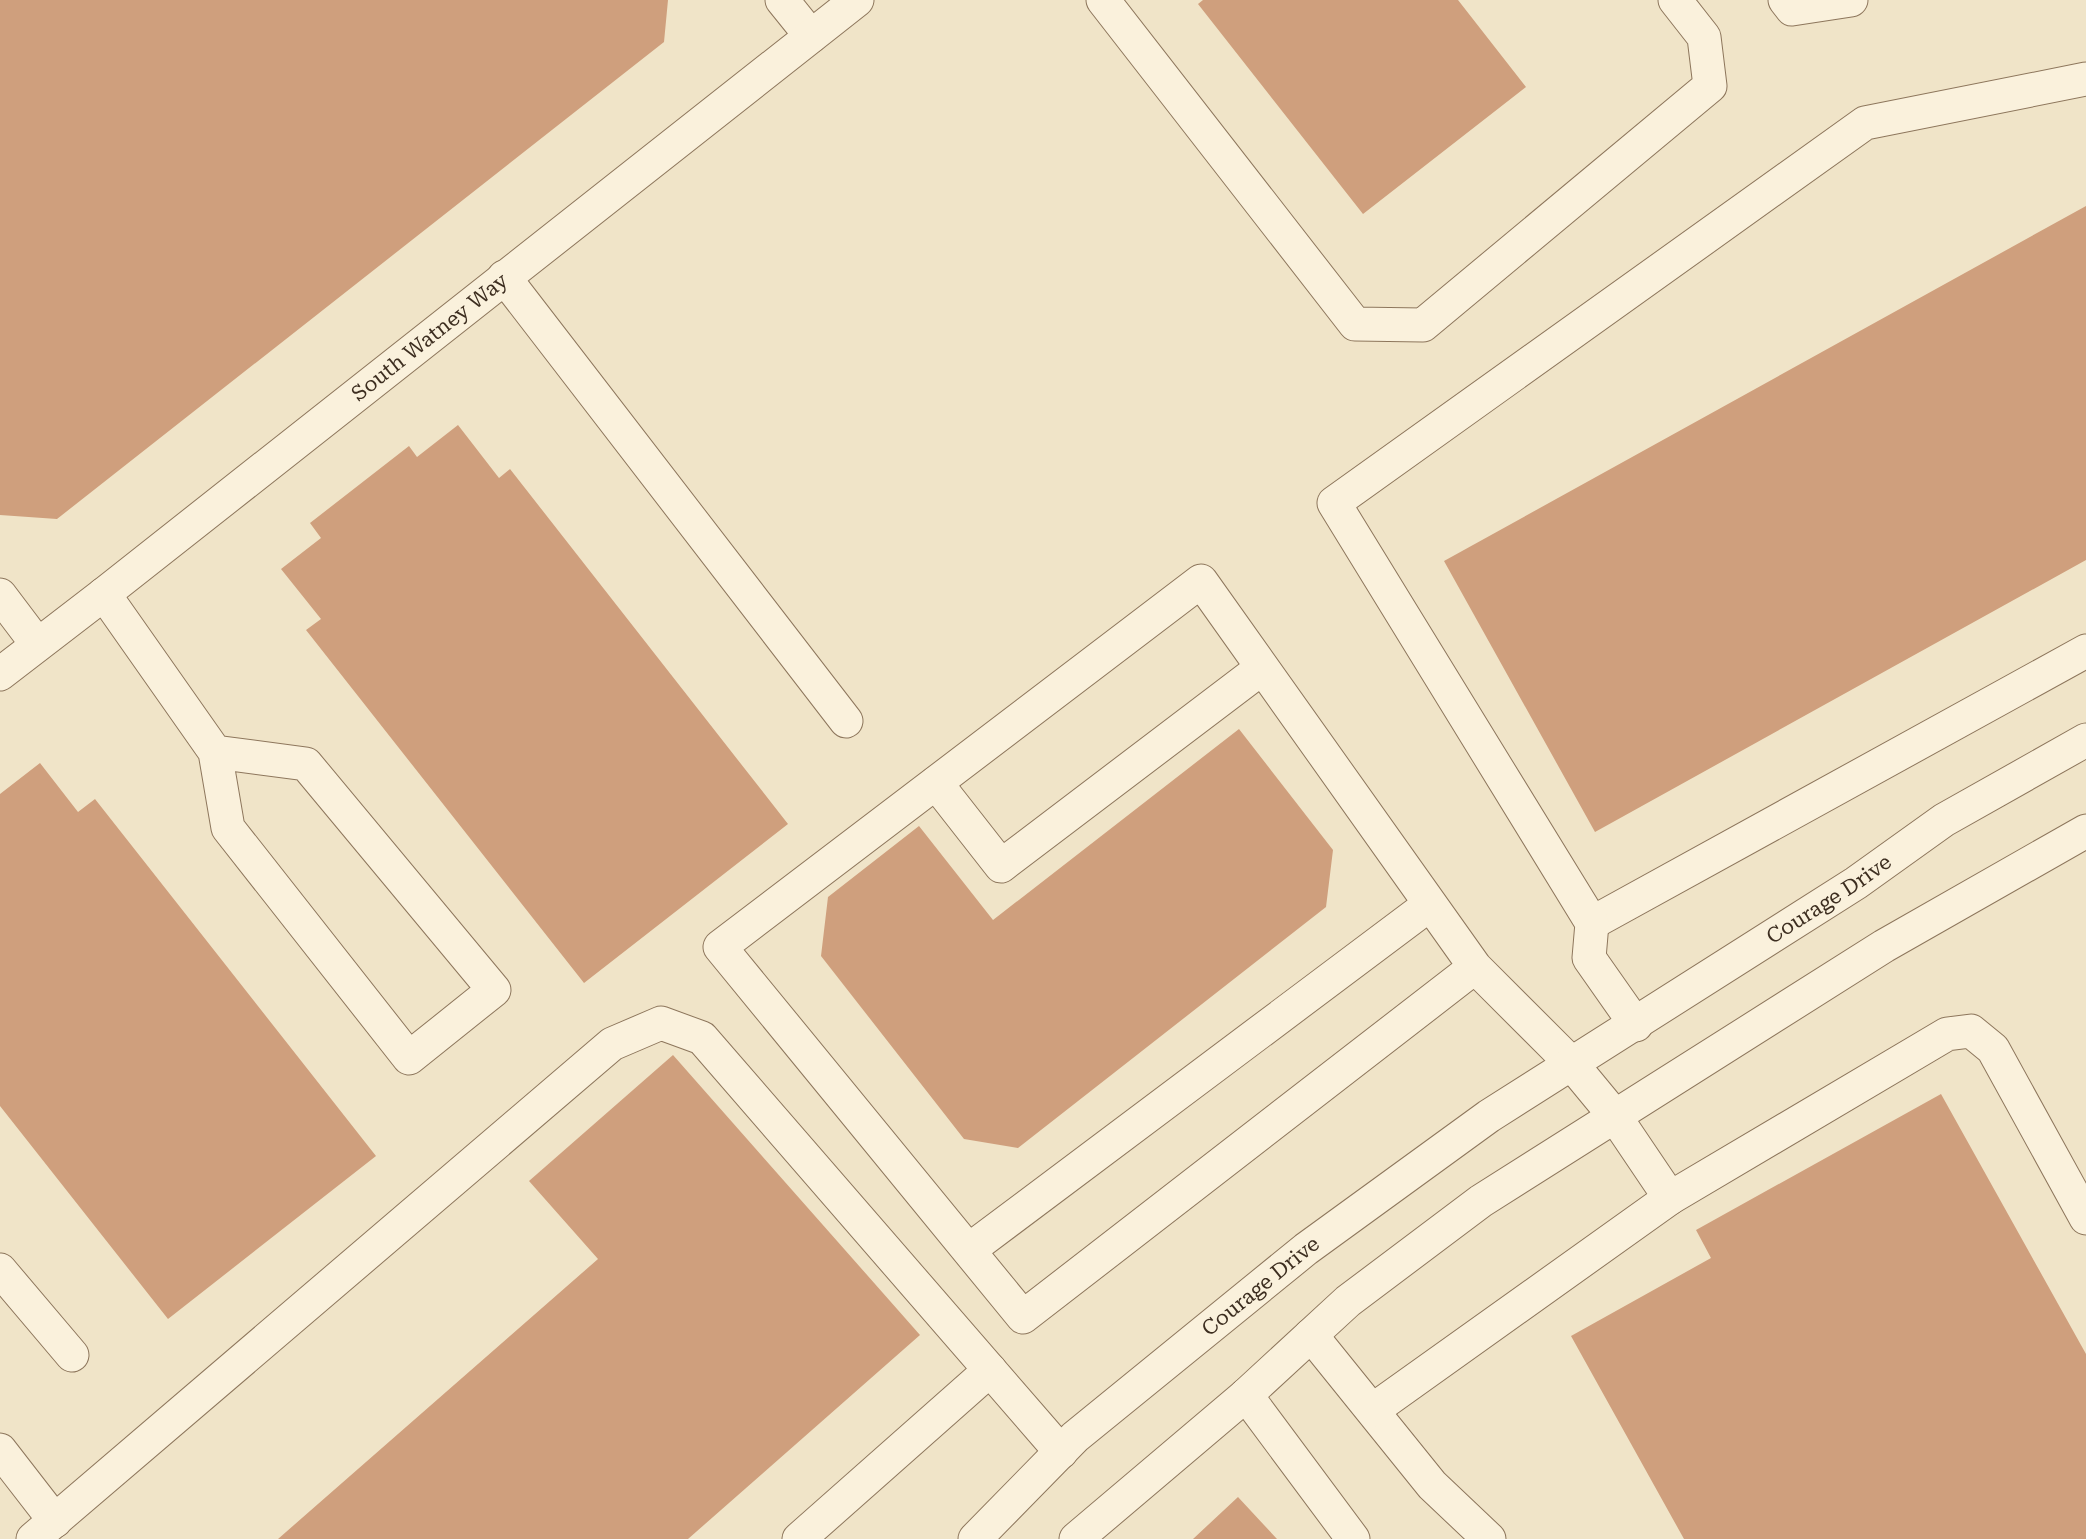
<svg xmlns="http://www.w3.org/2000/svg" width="2086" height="1539" font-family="'Roboto Serif',serif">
  <rect width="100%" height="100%" fill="#f0e4c8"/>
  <!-- building -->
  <path fill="#cf9f7d" d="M0,0H668L664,42L57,519L0,515Z
    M1203,0H1458L1526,87L1363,214L1198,4Z
    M2086,206V560L1595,832L1444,561Z
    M458,425L499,478L510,469L788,824L584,983L306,630L321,619L281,569L321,538L310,523L409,446L417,457Z
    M1239,729L1333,850L1326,907L1018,1148L964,1139L821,956L828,897L919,826L993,920Z
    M40,763L78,812L95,799L376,1156L168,1319L0,1106V794Z
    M673,1055L920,1335L688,1539H278L598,1259L529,1181Z
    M1941,1094L2086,1354V1539H1684L1571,1336L1711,1258L1696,1230Z
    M1238,1497L1277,1539H1193Z"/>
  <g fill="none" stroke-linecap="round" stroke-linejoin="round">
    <!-- minor casing -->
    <g stroke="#8d765c" stroke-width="35">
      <g id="minor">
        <path d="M782,0L811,36"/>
        <path d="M1103,0L1355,324L1423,325L1710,86L1704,37L1675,0"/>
        <path d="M1785,0L1792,9L1851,0"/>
        <path d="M504,277L846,721"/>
        <path d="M104,594L215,752L306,764L494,990L409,1058L228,828L215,752"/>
        <path d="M0,595L37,644"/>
        <path id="s1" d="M0,674L104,594L857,0"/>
        <path d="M936,783L1001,866L1262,668"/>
        <path d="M1592,923L2086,651"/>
        <path d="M1475,967L1201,581L720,947L1023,1317L1475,967L1571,1063L1614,1115L1670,1198"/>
        <path d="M1636,1025L1589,958L1592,923L1334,503L1865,123L2086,79"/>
        <path d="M969,1250L1429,905"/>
        <path d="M0,1270L72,1355"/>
        <path d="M1311,1335L1432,1485L1489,1539"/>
        <path d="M1246,1395L1353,1539"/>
        <path d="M1373,1410L1670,1198L1947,1034L1971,1031L1993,1049L2086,1218"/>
        <path d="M0,1450L55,1521"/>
        <path d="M33,1539L612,1044L661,1023L702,1038L1061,1452"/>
        <path d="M799,1539L990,1370"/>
        <path id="s2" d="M975,1539L1075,1437L1306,1249L1489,1116L1856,883L1944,820L2086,740"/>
        <path d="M1076,1539L1246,1395L1348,1301L1481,1201L1884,946L2086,831"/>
      </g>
    </g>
    <!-- minor -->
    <use href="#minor" stroke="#faf1dc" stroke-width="33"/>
  </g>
  <g text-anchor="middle" stroke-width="4.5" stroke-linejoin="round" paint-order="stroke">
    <!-- street labels -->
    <g font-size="21" fill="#3d2e20" stroke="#f7eed8">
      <text dy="7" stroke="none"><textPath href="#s1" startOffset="546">South Watney Way</textPath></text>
      <text dy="7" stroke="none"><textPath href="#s2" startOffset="1070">Courage Drive</textPath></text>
      <text dy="7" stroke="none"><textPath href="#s2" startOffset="382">Courage Drive</textPath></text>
    </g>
  </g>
</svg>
